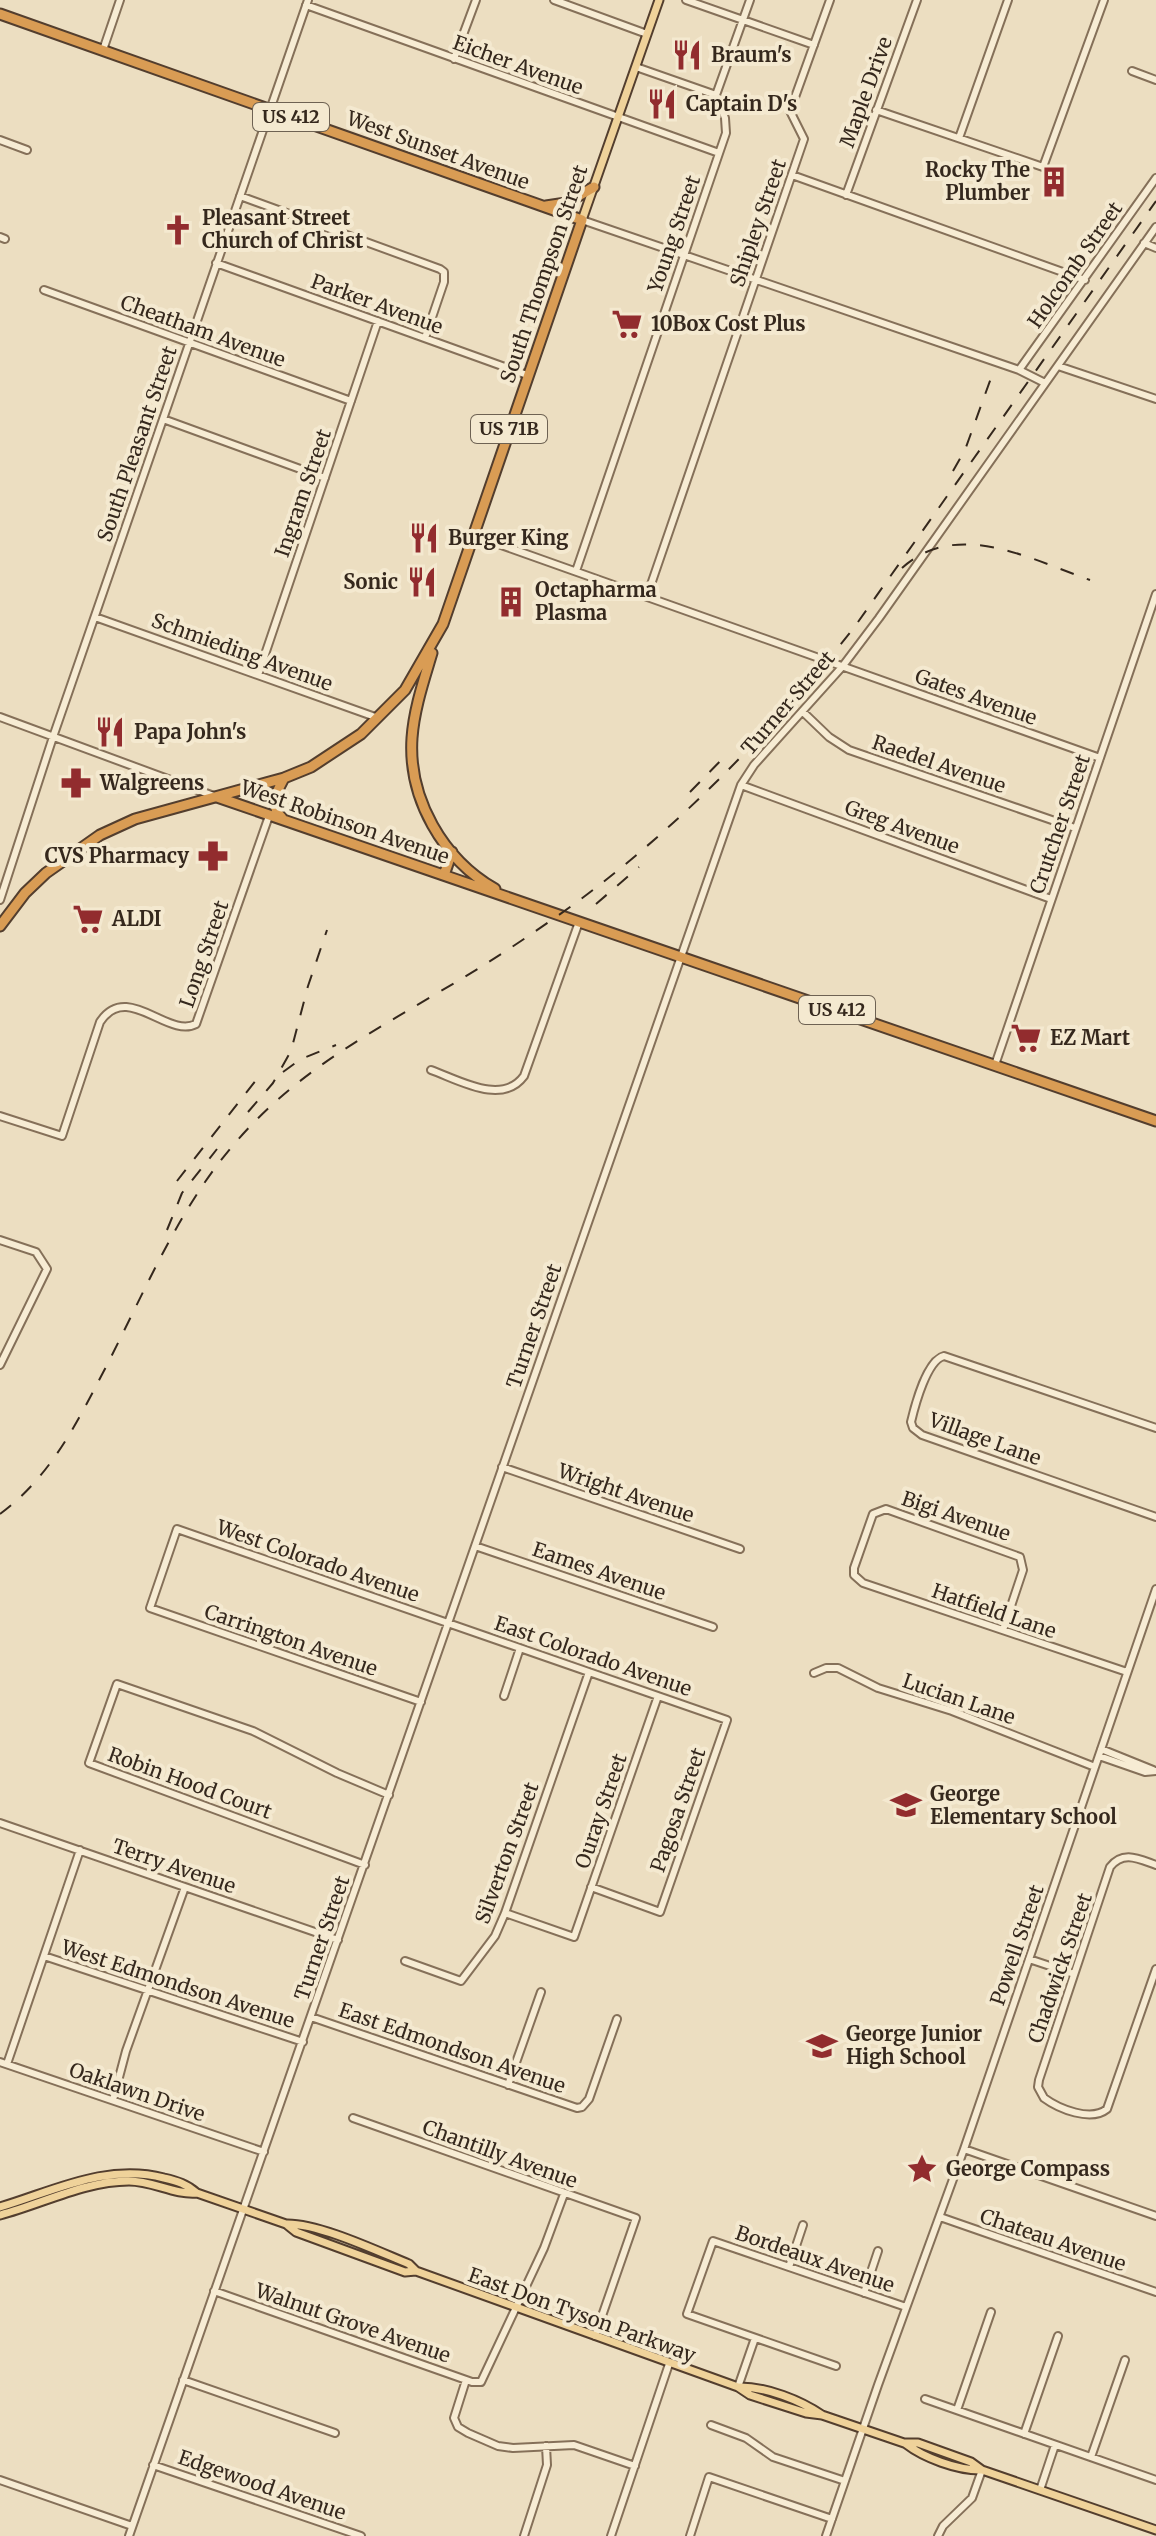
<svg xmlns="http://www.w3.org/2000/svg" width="1156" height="2536" font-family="Merriweather,serif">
  <rect width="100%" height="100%" fill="#ecdec1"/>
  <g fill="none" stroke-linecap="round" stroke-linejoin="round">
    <!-- minor casing -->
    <g stroke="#857059" stroke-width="10">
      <path id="minor" d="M554,0L647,34
        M686,0L814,45
        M306,5L719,153
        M103,50L120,0
        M454,59L476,0
        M636,67L716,95
        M1132,71L1156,80
        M876,110L1043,167L1104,0
        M959,138L1008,0
        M0,140L27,150
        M792,175L1085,280
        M846,195L917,0
        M240,196L440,269L444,272V282L425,338
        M582,220L1019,370L1045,383
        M0,237L5,239
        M1144,243L1156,248
        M216,263L527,375
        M44,290L351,401
        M1058,366L1156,399
        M1019,370L1156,178
        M163,419L325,478
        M473,535L1100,758
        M576,571L726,133L725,118L716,95L750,0
        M647,596L804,139L790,111L830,0
        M95,617L378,718
        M258,675L378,321
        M803,712L829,737L849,750L1075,828
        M0,717L214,796
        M741,785L1051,899
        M0,900L53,737L308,0
        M995,1065L1156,594
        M431,1070C459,1080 502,1106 524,1076L579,922
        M0,1116L62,1136L100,1022C127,981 168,1039 196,1024L269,816
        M0,1240L36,1252L47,1269L0,1365
        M1156,1428L944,1356C927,1360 915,1405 911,1422L913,1428L922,1435L1156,1517
        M502,1467L740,1549
        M475,1546L713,1627
        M1003,1630L1023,1570L1020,1557L886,1509L873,1514L854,1568V1575L863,1583L1127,1672
        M814,1673L826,1668H838L878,1688L952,1711L1095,1767
        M504,1696L520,1648
        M421,1702L150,1608L177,1529L727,1720L660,1912L591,1887
        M1101,1749L1153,1770
        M1099,1756L1145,1772L1156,1771
        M0,1823L338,1940
        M365,1865L89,1763L117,1684L253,1731L337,1773L389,1795
        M1156,1865C1139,1859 1123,1850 1110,1867L1039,2080L1038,2087L1044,2098C1059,2109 1091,2122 1107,2109L1156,1969
        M505,1913L574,1937L658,1696
        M44,1956L303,2042
        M1029,1959L1074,1974
        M405,1961L461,1981L495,1936L505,1913L589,1672
        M311,2017L577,2108L582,2107L589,2099L617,2019
        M0,2062L264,2152
        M7,2064L80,1850
        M508,2085L541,1992
        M113,2100L126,2051L185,1887
        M353,2118L636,2218L595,2336
        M964,2149L1156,2216
        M940,2217L1156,2292
        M789,2267L803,2225
        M214,2291L472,2382H481L544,2248L564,2194
        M864,2293L878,2251
        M836,2366L687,2314L713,2241L906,2307
        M183,2380L335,2433
        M466,2380L454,2418L458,2427L468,2433L498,2446L513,2448L574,2445L635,2466
        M738,2387L755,2338
        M925,2399L1156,2480
        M957,2410L991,2312
        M711,2425L746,2438L773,2457L845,2481
        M1024,2434L1058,2336
        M1091,2457L1125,2360
        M153,2465L361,2536
        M0,2480L132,2526
        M1040,2490L1055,2445
        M129,2536L741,785L754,765L842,667L879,618L1156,227
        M524,2536L547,2465L546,2446
        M611,2536L669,2364
        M690,2536L709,2477L832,2519
        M826,2536L878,2385L964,2149L1156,1589
        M938,2536L943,2526L972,2498L982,2470"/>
    </g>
    <!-- major casing -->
    <g stroke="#533e2e" stroke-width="11">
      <path id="major" d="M582,220L659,0
        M0,2207C54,2191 106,2163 164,2178C177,2181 187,2184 197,2193
        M0,2215C42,2204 85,2181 129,2181C153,2181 174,2195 197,2193L286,2224L296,2232L405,2272L416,2271L738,2387L750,2395L806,2413L822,2415L904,2443H918L971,2462L982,2470L1156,2530
        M286,2224C318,2223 377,2251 409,2264L416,2271
        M740,2387C767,2387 800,2400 822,2415
        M906,2444C924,2458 957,2470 980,2470"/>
    </g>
    <!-- highway casing -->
    <g stroke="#533e2e" stroke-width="13">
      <path id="highway" d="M0,14L582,220L443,624L405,690L361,734L311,767L284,778L135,819L100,835L46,873L25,893L0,926
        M546,206L566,203L594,187
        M432,653C424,680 414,709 412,738C408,799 443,859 495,889
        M217,797L1156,1121
        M282,818C269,805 276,793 284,778
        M444,875L452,852"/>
    </g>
    <!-- minor -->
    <use href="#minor" stroke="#f7ecd4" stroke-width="6"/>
    <!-- major -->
    <use href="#major" stroke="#efd29a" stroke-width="7"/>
    <!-- highway -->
    <use href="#highway" stroke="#d99c54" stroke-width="9"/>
    <!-- rail -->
    <path stroke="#35281d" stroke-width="2" stroke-dasharray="14 14" stroke-linecap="butt" d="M953,471L965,450L991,378
      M902,568C957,518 1032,560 1090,580
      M690,792L729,752
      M596,904L639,867
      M283,1072L301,1059L336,1045
      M248,1112L273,1083L291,1051L308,986L327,930
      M177,1181L260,1075
      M167,1230L182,1193L217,1149
      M0,1514C45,1481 72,1433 97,1384C136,1311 168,1230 218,1164C280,1083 348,1046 434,995C476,971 516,945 556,917C669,838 767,736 853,629L1156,201"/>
  </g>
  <!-- icons -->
  <defs>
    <g id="restaurant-bare" transform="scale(2.4)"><path d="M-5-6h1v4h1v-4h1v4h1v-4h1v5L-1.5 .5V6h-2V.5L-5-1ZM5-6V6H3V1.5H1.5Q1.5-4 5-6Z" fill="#922c2e" stroke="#f4e9d0" stroke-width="2.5" paint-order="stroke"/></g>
    <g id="building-bare" transform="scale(2.4)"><path d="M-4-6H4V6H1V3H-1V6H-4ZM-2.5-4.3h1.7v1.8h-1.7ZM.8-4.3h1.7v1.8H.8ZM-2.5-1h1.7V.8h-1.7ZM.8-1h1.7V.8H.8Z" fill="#922c2e" stroke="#f4e9d0" stroke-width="2.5" paint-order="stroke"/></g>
    <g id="church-bare" transform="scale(2.4)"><path d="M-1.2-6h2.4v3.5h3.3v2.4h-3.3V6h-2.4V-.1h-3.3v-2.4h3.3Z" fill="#922c2e" stroke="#f4e9d0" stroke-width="2.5" paint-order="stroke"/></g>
    <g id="supermarket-bare" transform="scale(2.4)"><path d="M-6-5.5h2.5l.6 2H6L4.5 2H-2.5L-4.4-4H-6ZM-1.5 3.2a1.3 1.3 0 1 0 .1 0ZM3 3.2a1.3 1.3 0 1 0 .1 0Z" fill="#922c2e" stroke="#f4e9d0" stroke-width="2.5" paint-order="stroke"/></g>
    <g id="pharmacy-bare" transform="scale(2.4)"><path d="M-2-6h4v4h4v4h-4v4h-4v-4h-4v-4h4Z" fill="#922c2e" stroke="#f4e9d0" stroke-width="2.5" paint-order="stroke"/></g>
    <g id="school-bare" transform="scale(2.4)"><path d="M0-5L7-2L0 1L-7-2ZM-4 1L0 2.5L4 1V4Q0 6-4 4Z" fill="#922c2e" stroke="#f4e9d0" stroke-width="2.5" paint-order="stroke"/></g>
    <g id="sight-bare" transform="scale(2.4)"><path d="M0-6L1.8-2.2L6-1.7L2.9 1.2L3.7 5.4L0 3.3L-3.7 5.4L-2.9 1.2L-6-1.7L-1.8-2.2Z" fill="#922c2e" stroke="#f4e9d0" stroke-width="2.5" paint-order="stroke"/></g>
  </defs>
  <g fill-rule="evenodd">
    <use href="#restaurant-bare" x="687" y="55"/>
    <use href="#restaurant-bare" x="662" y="104"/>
    <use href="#building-bare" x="1054" y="182"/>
    <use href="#church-bare" x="178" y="230"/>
    <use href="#supermarket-bare" x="627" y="324"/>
    <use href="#restaurant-bare" x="424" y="538"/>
    <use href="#restaurant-bare" x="422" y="582"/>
    <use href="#building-bare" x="511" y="602"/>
    <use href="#restaurant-bare" x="110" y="732"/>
    <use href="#pharmacy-bare" x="76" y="783"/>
    <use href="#pharmacy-bare" x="213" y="856"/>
    <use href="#supermarket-bare" x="88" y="919"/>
    <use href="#supermarket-bare" x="1026" y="1038"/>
    <use href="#school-bare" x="906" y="1805"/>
    <use href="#school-bare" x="822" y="2046"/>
    <use href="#sight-bare" x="922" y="2169"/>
  </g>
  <g text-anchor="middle" stroke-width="8" stroke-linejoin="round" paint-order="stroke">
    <!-- shield labels -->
    <g fill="#f4e9d0" stroke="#6e6253" stroke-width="2">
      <rect x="253" y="103" width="76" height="28" rx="6"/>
      <rect x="471" y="415" width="76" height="28" rx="6"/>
      <rect x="799" y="996" width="76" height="28" rx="6"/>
    </g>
    <g font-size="18" font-weight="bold" fill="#35281d">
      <text x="291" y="123">US 412</text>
      <text x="509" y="435">US 71B</text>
      <text x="837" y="1016">US 412</text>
    </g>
    <!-- poi labels -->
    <g font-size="20" font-weight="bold" fill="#35281d" stroke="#f4e9d0" text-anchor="start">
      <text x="711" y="62">Braum's</text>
      <text x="686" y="111">Captain D's</text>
      <text x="1030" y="177" text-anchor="end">Rocky The<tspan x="1030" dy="23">Plumber</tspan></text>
      <text x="202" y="225">Pleasant Street<tspan x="202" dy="23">Church of Christ</tspan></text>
      <text x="651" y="331">10Box Cost Plus</text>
      <text x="448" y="545">Burger King</text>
      <text x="398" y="589" text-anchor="end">Sonic</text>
      <text x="535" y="597">Octapharma<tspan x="535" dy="23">Plasma</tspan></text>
      <text x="134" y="739">Papa John's</text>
      <text x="100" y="790">Walgreens</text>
      <text x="189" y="863" text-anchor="end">CVS Pharmacy</text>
      <text x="112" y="926">ALDI</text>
      <text x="1050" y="1045">EZ Mart</text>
      <text x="930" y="1801">George<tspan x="930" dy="23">Elementary School</tspan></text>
      <text x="846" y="2041">George Junior<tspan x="846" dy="23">High School</tspan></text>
      <text x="946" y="2176">George Compass</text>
    </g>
    <!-- street labels -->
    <g font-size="20" fill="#35281d" stroke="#f4e9d0">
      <text transform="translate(518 65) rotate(20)" y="7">Eicher Avenue</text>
      <text transform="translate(866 92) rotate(-70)" y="7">Maple Drive</text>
      <text transform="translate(438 150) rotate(20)" y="7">West Sunset Avenue</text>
      <text transform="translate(758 223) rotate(-71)" y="7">Shipley Street</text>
      <text transform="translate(674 234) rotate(-71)" y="7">Young Street</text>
      <text transform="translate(1075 265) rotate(-55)" y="7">Holcomb Street</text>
      <text transform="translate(544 274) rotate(-71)" y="7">South Thompson Street</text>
      <text transform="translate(377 304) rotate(20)" y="7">Parker Avenue</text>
      <text transform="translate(203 331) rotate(20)" y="7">Cheatham Avenue</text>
      <text transform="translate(137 444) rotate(-71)" y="7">South Pleasant Street</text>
      <text transform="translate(303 493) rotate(-71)" y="7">Ingram Street</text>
      <text transform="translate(242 652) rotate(20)" y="7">Schmieding Avenue</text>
      <text transform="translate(976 697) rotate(20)" y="7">Gates Avenue</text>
      <text transform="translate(788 703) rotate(-49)" y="7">Turner Street</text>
      <text transform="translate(939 764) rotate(19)" y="7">Raedel Avenue</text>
      <text transform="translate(345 822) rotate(19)" y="7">West Robinson Avenue</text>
      <text transform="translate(1060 824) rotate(-71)" y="7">Crutcher Street</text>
      <text transform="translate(902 827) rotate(20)" y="7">Greg Avenue</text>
      <text transform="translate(204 954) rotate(-71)" y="7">Long Street</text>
      <text transform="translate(534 1326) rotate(-71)" y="7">Turner Street</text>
      <text transform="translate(985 1439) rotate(20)" y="7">Village Lane</text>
      <text transform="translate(626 1493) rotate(19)" y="7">Wright Avenue</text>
      <text transform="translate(956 1516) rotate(19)" y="7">Bigi Avenue</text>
      <text transform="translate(318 1561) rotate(19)" y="7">West Colorado Avenue</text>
      <text transform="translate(599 1571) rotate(19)" y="7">Eames Avenue</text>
      <text transform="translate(994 1611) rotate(19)" y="7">Hatfield Lane</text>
      <text transform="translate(291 1640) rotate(19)" y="7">Carrington Avenue</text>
      <text transform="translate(593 1656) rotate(19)" y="7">East Colorado Avenue</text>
      <text transform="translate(959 1699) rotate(19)" y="7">Lucian Lane</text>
      <text transform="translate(190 1783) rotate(20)" y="7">Robin Hood Court</text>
      <text transform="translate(678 1810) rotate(-71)" y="7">Pagosa Street</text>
      <text transform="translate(601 1811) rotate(-71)" y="7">Ouray Street</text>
      <text transform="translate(507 1853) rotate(-70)" y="7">Silverton Street</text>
      <text transform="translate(174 1866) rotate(19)" y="7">Terry Avenue</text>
      <text transform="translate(322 1938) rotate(-71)" y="7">Turner Street</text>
      <text transform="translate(1017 1945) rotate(-71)" y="7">Powell Street</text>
      <text transform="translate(1060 1968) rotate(-71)" y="7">Chadwick Street</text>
      <text transform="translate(178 1984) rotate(18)" y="7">West Edmondson Avenue</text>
      <text transform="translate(452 2048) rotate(19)" y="7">East Edmondson Avenue</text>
      <text transform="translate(137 2092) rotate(19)" y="7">Oaklawn Drive</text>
      <text transform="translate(500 2154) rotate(20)" y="7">Chantilly Avenue</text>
      <text transform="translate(1053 2240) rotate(19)" y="7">Chateau Avenue</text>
      <text transform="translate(815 2259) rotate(19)" y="7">Bordeaux Avenue</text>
      <text transform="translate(582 2315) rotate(20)" y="7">East Don Tyson Parkway</text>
      <text transform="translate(353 2323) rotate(19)" y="7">Walnut Grove Avenue</text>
      <text transform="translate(262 2485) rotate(19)" y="7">Edgewood Avenue</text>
    </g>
  </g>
</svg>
